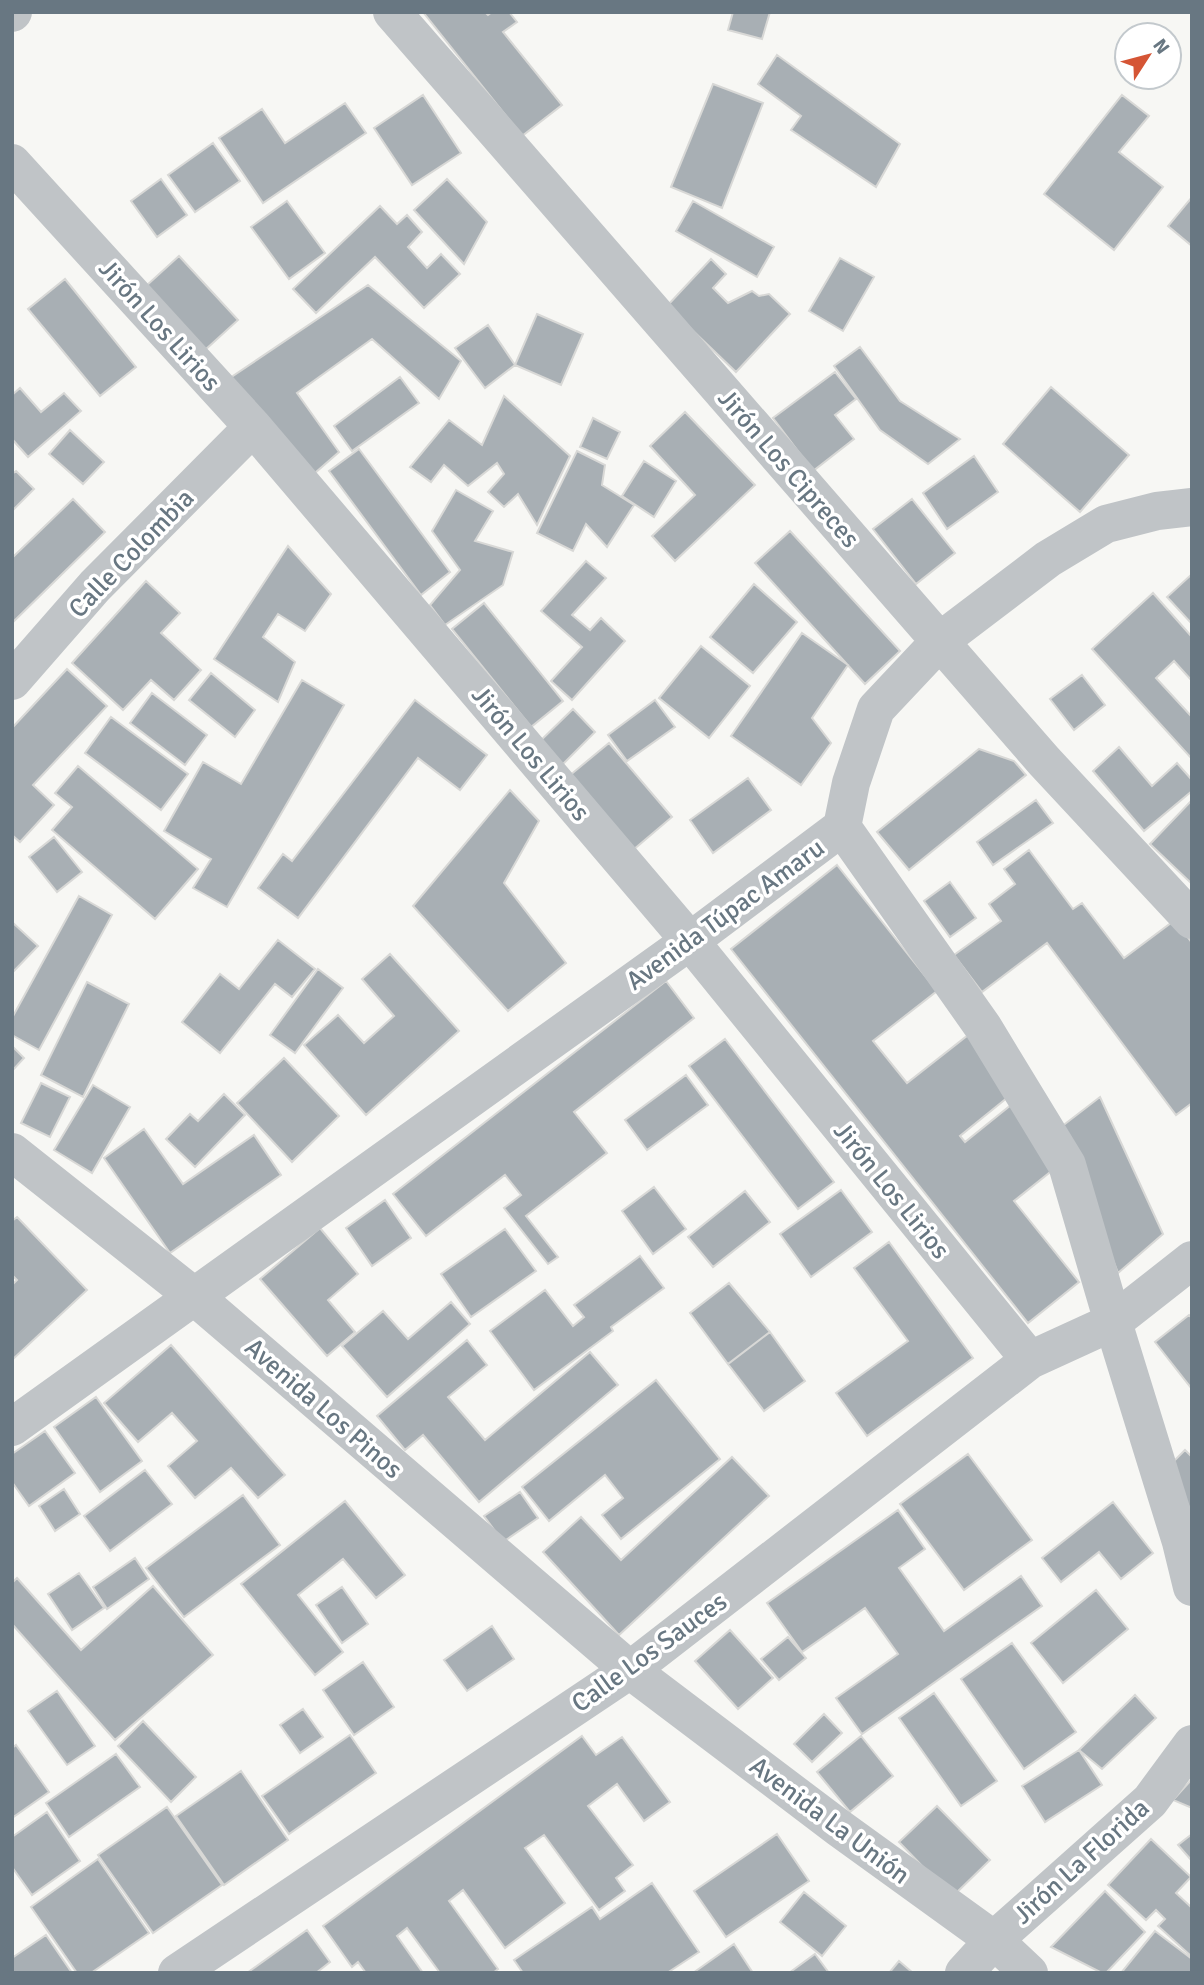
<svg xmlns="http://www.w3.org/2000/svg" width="1204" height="1985" font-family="Signika,sans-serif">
  <rect width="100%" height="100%" fill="#f7f7f4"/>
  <!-- building -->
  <path fill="#a8afb4" stroke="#d8d8d6" stroke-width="2" d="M423,12H485L488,15L492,12H509L517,22L503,32L562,105L522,136Z
    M733,12H770L762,39L728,30Z
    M777,55L900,144L876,187L791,130L801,116L758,84Z
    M713,84L763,103L722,208L671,187Z
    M423,95L461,153L412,185L374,128Z
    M1122,95L1149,116L1119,152L1163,187L1114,250L1044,194Z
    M345,103L366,133L263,203L219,138L262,109L285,143Z
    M213,143L240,181L195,212L168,175Z
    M161,179L187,215L157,237L131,201Z
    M447,179L487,222L464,264L414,210Z
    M1192,197V246L1168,226Z
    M287,201L325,253L289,279L251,227Z
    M693,201L774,247L757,277L676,231Z
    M380,206L397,224L407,215L422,232L408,247L427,268L441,254L460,274L424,308L375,257L316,313L293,289Z
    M179,256L238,320L205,350L146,286Z
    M840,258L874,277L843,331L809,311Z
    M711,259L726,274L713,288L728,303L752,291L759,296L769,294L790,314L736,372L667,306Z
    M65,279L136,367L100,396L28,309Z
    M368,285L461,361L439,399L372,339L297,393L339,452L308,479L227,380Z
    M537,314L583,334L561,385L515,365Z
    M488,325L515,365L485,388L455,348Z
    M860,347L900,401L960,439L928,464L880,430L834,366Z
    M835,372L856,399L835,415L854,439L813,471L773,418Z
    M400,377L419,403L352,451L334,426Z
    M1051,387L1129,455L1080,512L1003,444Z
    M20,388L41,412L64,393L81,411L28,457L12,439V395Z
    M504,396L570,456L537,525L518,494L504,507L488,492L504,474L497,463L468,486L444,465L431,482L410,467L449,420L482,445Z
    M685,412L755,485L675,561L652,536L695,495L650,446Z
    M593,418L620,432L607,459L580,447Z
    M70,430L104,462L83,484L49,454Z
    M359,449L450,572L421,595L329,471Z
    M577,451L605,465L602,485L634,505L607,547L586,524L573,551L537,533Z
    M974,456L998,492L947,529L923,493Z
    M644,461L676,481L654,517L622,496Z
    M16,471L34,489L12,511V474Z
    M456,490L493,511L475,541L513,552L503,585L445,625L430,605L460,570L432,531Z
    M73,499L105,532L12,623V558Z
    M912,499L955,553L916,584L873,529Z
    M790,531L900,651L865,684L755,563Z
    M288,546L331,594L305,631L278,614L263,637L295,662L278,702L214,659Z
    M586,561L606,578L572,615L590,630L601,618L625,641L572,700L551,681L582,647L541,611Z
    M1192,574V624L1167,597Z
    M146,581L180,613L161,633L201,670L174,700L151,680L123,710L72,663Z
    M754,584L797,622L753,673L710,637Z
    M1153,593L1192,637V681L1174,661L1156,678L1192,717V759L1092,649Z
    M484,603L563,701L531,727L452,629Z
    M802,633L848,665L812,718L831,743L801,785L731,736Z
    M701,646L750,686L709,738L659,698Z
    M67,669L107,706L33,785L54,805L20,842L12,835V728Z
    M211,673L255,710L235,737L189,700Z
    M1082,675L1105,705L1074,730L1050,699Z
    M302,680L344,705L227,907L193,888L211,859L164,831L203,762L241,784Z
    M152,693L207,735L185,765L130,723Z
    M415,700L487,755L460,790L418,758L298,918L258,888L283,854L292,861Z
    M655,700L675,727L627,761L608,735Z
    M573,709L595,732L557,770L535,746Z
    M111,717L188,774L161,810L85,753Z
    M609,743L672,817L633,850L569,776Z
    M1119,747L1152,786L1177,763L1192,780V791L1144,831L1093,771Z
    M979,749L1014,761L1026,775L909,870L877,832Z
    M78,766L198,869L155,919L52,830L72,807L55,793Z
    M748,778L771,810L713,853L690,820Z
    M510,790L539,821L504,883L566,963L508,1011L413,906Z
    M1036,800L1053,823L993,865L977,842Z
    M1192,800V884L1150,844Z
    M54,837L82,872L57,892L29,857Z
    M1029,850L1073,909L1082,903L1124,958L1175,920L1192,943V1103L1176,1115L1047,943L982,992L954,955L1001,921L989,904L1015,884L1004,869Z
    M837,865L937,991L873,1041L907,1083L972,1032L1018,1089L960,1136L965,1142L1011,1105L1059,1165L1014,1201L1079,1282L1028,1323L731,949Z
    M950,882L976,918L950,937L924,901Z
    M79,896L112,915L39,1050L12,1035V1018Z
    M12,922L38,946L12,973Z
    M278,940L315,969L292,997L275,984L220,1053L182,1022L220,974L239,989Z
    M390,954L459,1031L366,1115L304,1045L338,1015L364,1043L394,1016L362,979Z
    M318,969L343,988L295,1053L270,1035Z
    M666,981L694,1018L574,1112L607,1153L526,1216L558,1257L548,1264L504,1208L521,1195L505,1175L426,1236L393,1194Z
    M87,982L129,1004L83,1097L41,1075Z
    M725,1039L834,1182L798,1209L689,1066Z
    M12,1046L24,1058L12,1071Z
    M284,1058L339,1116L292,1162L237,1103Z
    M686,1075L708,1105L647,1150L625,1120Z
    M41,1083L70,1097L50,1137L21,1123Z
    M93,1085L130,1107L92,1173L54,1150Z
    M224,1094L245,1115L195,1167L166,1139L190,1114L198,1121Z
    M1100,1097L1163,1234L1118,1273L1061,1127Z
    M144,1129L183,1184L254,1135L281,1175L170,1253L104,1158Z
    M654,1187L686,1229L653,1254L622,1211Z
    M841,1190L872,1232L811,1277L780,1234Z
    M745,1191L770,1222L713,1267L688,1237Z
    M385,1200L411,1238L372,1266L346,1228Z
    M17,1217L87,1290L12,1360V1285L17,1280L12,1275V1221Z
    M320,1228L358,1274L328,1300L355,1332L327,1356L260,1279Z
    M505,1229L536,1271L471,1317L441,1274Z
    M889,1242L973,1358L867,1436L836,1393L908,1341L854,1268Z
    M640,1256L664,1288L611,1327L613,1331L534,1390L490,1331L545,1290L573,1326L584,1317L574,1305Z
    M729,1283L770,1332L728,1364L690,1313Z
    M451,1302L470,1324L387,1397L342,1346L383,1311L408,1339Z
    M1189,1315L1192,1318V1389L1155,1342Z
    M770,1332L805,1381L764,1411L728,1364Z
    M467,1340L487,1365L448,1397L485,1440L590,1352L618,1385L479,1502L423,1435L405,1450L377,1416Z
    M171,1345L285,1475L258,1498L231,1468L195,1498L168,1466L197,1441L172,1413L138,1442L104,1403Z
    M656,1380L720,1459L621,1539L602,1515L623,1498L605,1475L549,1521L522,1487Z
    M96,1397L142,1461L100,1492L54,1427Z
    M45,1431L75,1473L29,1506L12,1482V1454Z
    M1185,1450L1192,1457V1517L1173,1462Z
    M968,1454L1032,1540L964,1590L900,1504Z
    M732,1457L769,1496L619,1635L543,1552L581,1517L621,1560Z
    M145,1470L172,1504L110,1551L84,1516Z
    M64,1489L80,1514L55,1531L39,1506Z
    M520,1492L538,1518L503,1542L484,1516Z
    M243,1495L280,1545L184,1617L146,1568Z
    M345,1501L405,1575L376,1598L343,1559L298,1595L343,1652L315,1675L241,1584Z
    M1113,1502L1153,1553L1121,1579L1099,1552L1061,1582L1042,1558Z
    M898,1510L925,1549L899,1568L944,1631L1021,1576L1042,1606L862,1734L836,1698L898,1654L865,1608L802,1652L767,1603Z
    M135,1558L149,1579L107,1609L93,1587Z
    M79,1573L104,1608L72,1630L48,1594Z
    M17,1578L81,1650L153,1586L213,1655L115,1740L12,1624V1583Z
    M342,1587L368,1624L342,1643L316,1605Z
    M1096,1590L1128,1629L1063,1683L1031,1643Z
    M492,1626L514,1659L467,1691L444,1660Z
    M730,1630L773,1678L738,1709L695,1661Z
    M788,1637L806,1658L779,1680L761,1659Z
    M1012,1643L1076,1732L1024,1769L961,1679Z
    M363,1662L394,1707L354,1735L323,1690Z
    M57,1691L95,1746L67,1765L28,1711Z
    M934,1693L997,1781L961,1806L899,1718Z
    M1135,1695L1156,1718L1102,1769L1079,1750Z
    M303,1709L323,1737L300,1753L280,1725Z
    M824,1714L842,1733L812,1762L794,1744Z
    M143,1721L196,1777L171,1802L118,1746Z
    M350,1735L376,1773L289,1834L262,1796Z
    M582,1736L596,1755L622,1737L670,1802L644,1821L617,1784L588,1806L633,1865L616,1878L625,1891L599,1910L544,1835L525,1848L565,1903L505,1948L463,1890L449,1901L498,1969L493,1973H440L407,1928L397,1936L423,1973H366L358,1962L352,1967L323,1926Z
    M861,1736L893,1776L850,1812L817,1772Z
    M16,1745L49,1792L12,1818V1748Z
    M1079,1750L1102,1785L1045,1822L1022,1786Z
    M116,1754L140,1787L69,1837L46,1803Z
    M241,1771L288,1840L224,1885L176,1816Z
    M1192,1779V1808L1173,1800Z
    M937,1806L990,1860L952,1897L899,1842Z
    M167,1807L222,1885L153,1933L98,1855Z
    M47,1812L80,1861L32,1895L12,1867V1837Z
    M777,1834L809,1881L726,1937L694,1891Z
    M1192,1834V1861L1178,1845Z
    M1151,1839L1191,1877L1176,1893L1192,1908V1957L1158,1926L1165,1919L1156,1910L1146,1920L1108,1885Z
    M98,1859L149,1933L91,1973H77L31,1907Z
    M652,1883L699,1952L667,1973H523L514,1960L592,1907L600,1919Z
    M1105,1891L1145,1932L1106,1973H1102L1051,1947Z
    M804,1892L846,1926L822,1956L780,1922Z
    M307,1930L330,1962L316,1973H247Z
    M1155,1931L1192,1959V1973H1121Z
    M46,1935L72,1973H12V1958Z
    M734,1944L753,1973H693Z
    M815,1954L829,1973H789Z
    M899,1961L913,1973H889Z"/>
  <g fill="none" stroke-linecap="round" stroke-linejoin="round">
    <!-- minor -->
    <path stroke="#c0c4c7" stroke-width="38" d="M392,12L1044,761L1192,920
      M12,13L13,12
      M12,163L253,427L690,941L1030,1360
      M12,681L95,586L253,427
      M842,827L983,1027L1067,1165L1113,1322L1181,1542L1192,1587
      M12,1152L195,1297L630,1670L839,1828L994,1940L1029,1973
      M12,1427L690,941L842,827L851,783L876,709L940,641L1048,559L1106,524L1157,511L1192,507
      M177,1973L630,1670L1030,1360L1113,1322L1192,1260
      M964,1973L994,1940L1150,1801L1192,1744"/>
  </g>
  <g text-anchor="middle" stroke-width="7" stroke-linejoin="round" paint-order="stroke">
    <!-- street labels -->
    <g font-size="26" fill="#687782" stroke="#fff">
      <text transform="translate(160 325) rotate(48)" y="9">Jirón Los Lirios</text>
      <text transform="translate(789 468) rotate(49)" y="9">Jirón Los Cipreces</text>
      <text transform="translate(131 553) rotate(-46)" y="9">Calle Colombia</text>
      <text transform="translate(531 753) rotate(50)" y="9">Jirón Los Lirios</text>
      <text transform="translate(725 914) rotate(-36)" y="9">Avenida Túpac Amaru</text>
      <text transform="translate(892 1190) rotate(51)" y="9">Jirón Los Lirios</text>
      <text transform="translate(324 1408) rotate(41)" y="9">Avenida Los Pinos</text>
      <text transform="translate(649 1652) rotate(-36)" y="9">Calle Los Sauces</text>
      <text transform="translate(830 1820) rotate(37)" y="9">Avenida La Unión</text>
      <text transform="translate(1081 1861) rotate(-42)" y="9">Jirón La Florida</text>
    </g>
  </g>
  <!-- border -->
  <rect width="1204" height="1985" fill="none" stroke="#687782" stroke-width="28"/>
  <!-- north arrow -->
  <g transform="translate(1148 56) rotate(54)"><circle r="33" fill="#ffffff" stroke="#c3c9cd" stroke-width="2"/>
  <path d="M0-5L12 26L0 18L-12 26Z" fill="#d55535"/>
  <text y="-10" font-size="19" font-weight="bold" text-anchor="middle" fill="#687782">N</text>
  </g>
</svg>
